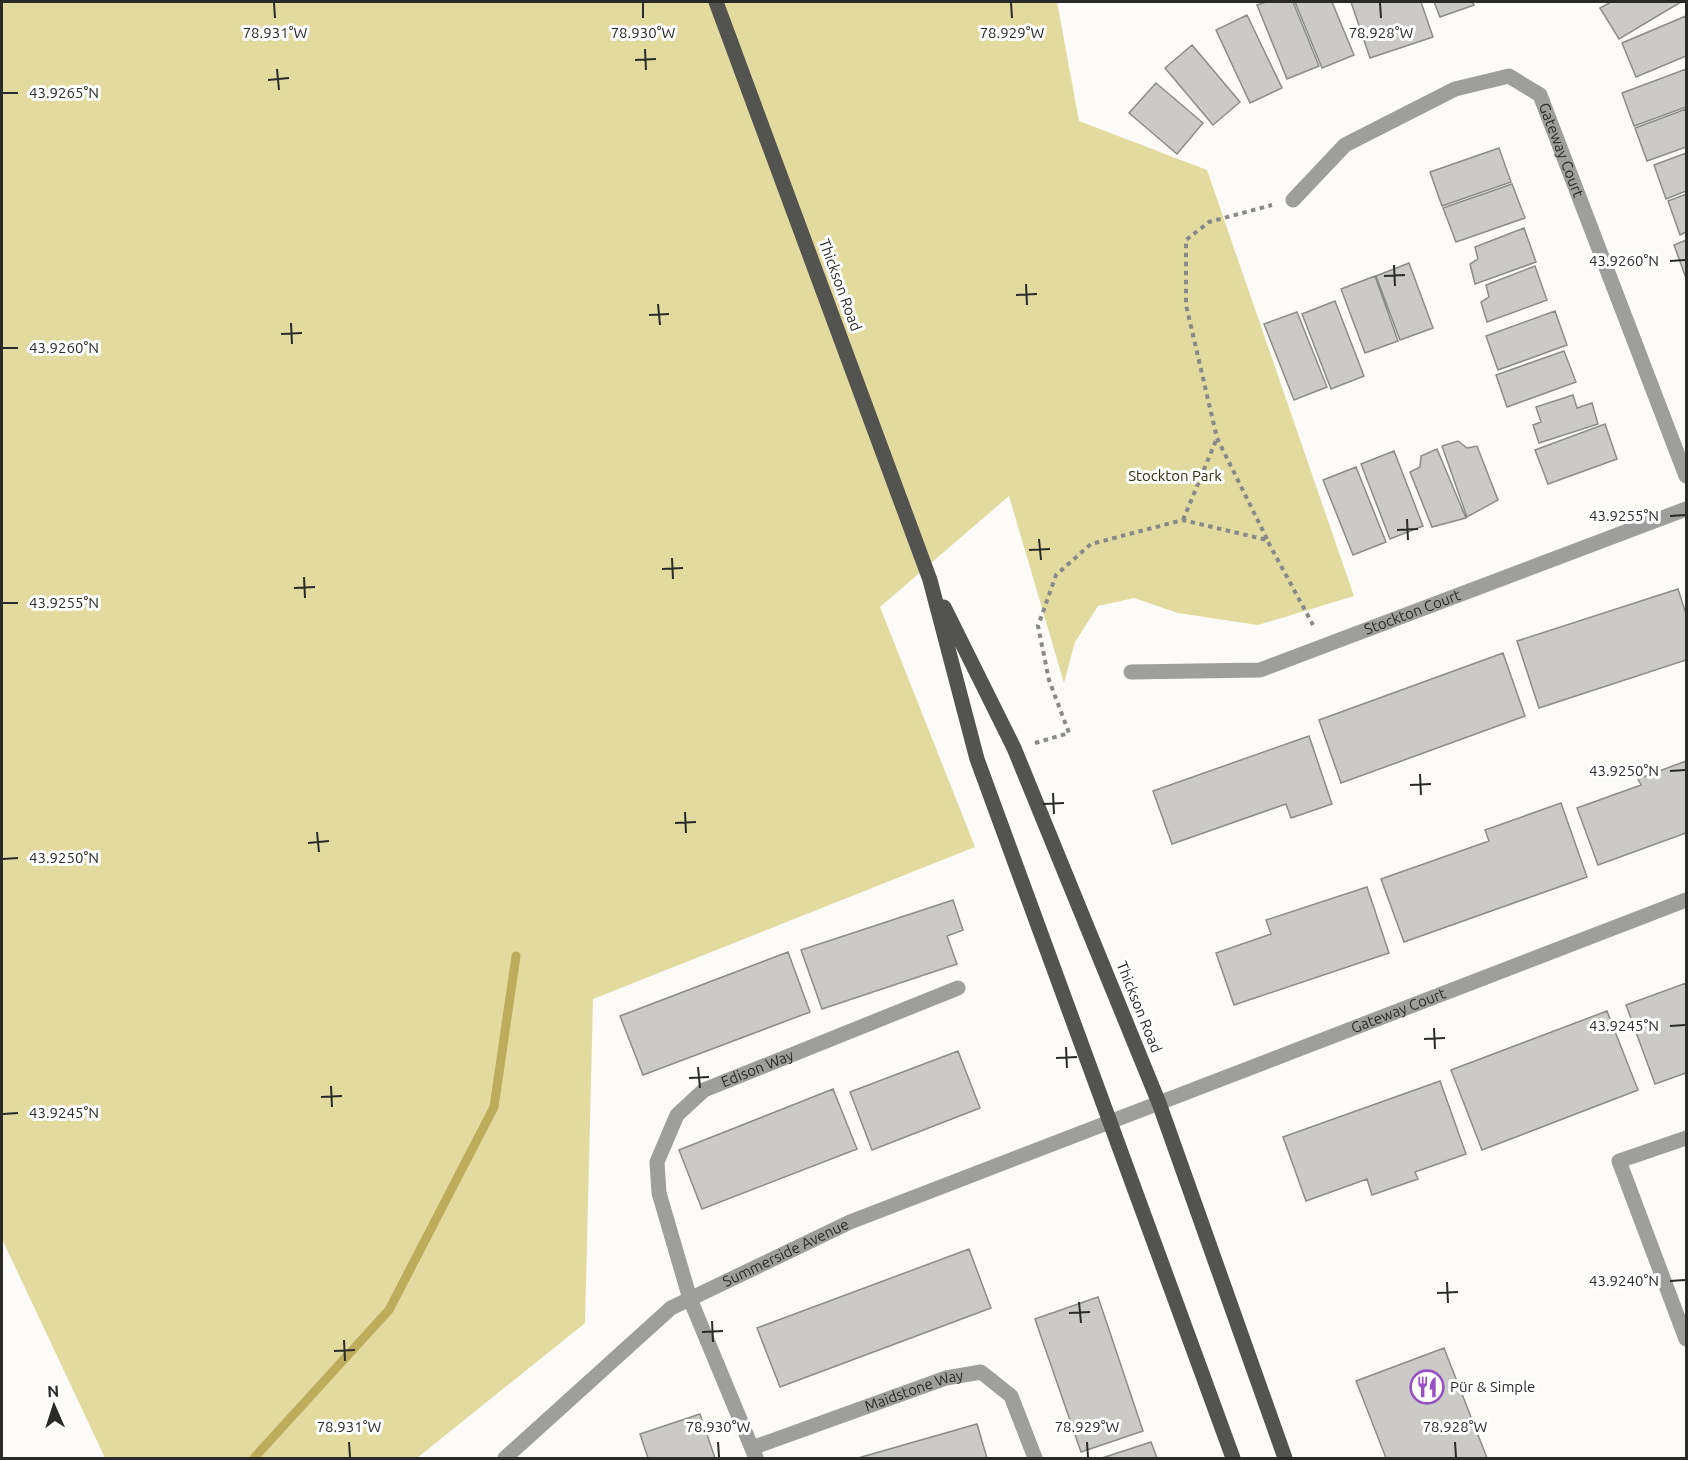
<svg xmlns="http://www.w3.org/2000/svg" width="1688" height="1460" font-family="Ubuntu,sans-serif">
  <rect width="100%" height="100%" fill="#fcfbf8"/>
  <!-- green -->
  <path fill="#e3da9f" d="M2,2H1057L1079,121L1207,170L1354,596L1258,625L1178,613L1134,598L1098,606L1075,642L1064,683L1009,496L880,607L975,847L593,999L585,1323L417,1458H105L2,1239Z"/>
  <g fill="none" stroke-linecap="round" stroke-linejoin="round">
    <!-- stream -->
    <path stroke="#bbad5b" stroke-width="9" d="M254,1458L389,1310L494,1107L516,956"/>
  </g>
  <!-- building -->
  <path fill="#cbcac6" stroke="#8c8c89" stroke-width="1.5" d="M1266,2H1293L1319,66L1287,79L1257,5Z
    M1295,2H1332L1354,55L1322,68Z
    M1351,2H1421L1433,37L1370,58Z
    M1434,2H1472L1474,5L1440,17Z
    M1611,2H1681L1619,39L1600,8Z
    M1247,15L1282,88L1250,103L1216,30Z
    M1686,16V56L1636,77L1622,43Z
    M1192,45L1240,102L1213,125L1165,68Z
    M1686,69V107L1634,126L1622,93Z
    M1156,83L1203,123L1177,154L1129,113Z
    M1686,109V147L1647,161L1635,128Z
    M1499,148L1511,182L1442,206L1430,172Z
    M1686,153V191L1666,199L1654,165Z
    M1512,184L1525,218L1456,242L1443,208Z
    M1686,194V232L1680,235L1668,201Z
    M1524,228L1536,262L1475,284L1470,264L1478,259L1475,247Z
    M1686,240V278L1674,245Z
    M1409,263L1433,328L1400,340L1376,276Z
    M1535,266L1547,300L1487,322L1481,302L1489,297L1486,285Z
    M1375,276L1398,341L1365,353L1341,289Z
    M1335,301L1364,376L1331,389L1302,314Z
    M1555,311L1567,345L1498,370L1486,336Z
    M1297,312L1327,387L1294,400L1264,324Z
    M1564,351L1576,382L1507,407L1496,375Z
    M1573,395L1577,408L1592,403L1598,424L1539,443L1533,425L1541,422L1536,407Z
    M1605,424L1617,459L1548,484L1535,450Z
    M1458,441L1467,448L1477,446L1498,500L1467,517L1442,446Z
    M1437,449L1466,518L1432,527L1410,472L1420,467L1421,456Z
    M1394,451L1423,526L1390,539L1361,464Z
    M1356,467L1386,542L1353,555L1323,480Z
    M1678,589L1686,614V660L1539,708L1517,641Z
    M1503,653L1525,716L1341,783L1319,720Z
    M1309,736L1332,804L1291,818L1286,804L1172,844L1153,791Z
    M1686,761V833L1598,865L1577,808L1641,785L1638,779Z
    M1561,803L1587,877L1404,942L1381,879L1489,841L1485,830Z
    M1367,887L1389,953L1234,1005L1216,953L1271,934L1266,920Z
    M953,900L963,930L947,936L957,964L822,1009L801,950Z
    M788,952L810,1012L643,1075L620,1016Z
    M1686,983V1073L1655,1084L1626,1005Z
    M1607,1011L1638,1090L1482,1150L1451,1070Z
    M958,1051L980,1108L872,1150L850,1092Z
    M1440,1081L1466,1154L1415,1172L1418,1179L1372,1195L1367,1179L1306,1201L1283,1137Z
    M833,1089L857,1149L702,1209L679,1150Z
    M969,1249L991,1308L780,1387L757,1328Z
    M1098,1297L1143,1431L1081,1452L1035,1319Z
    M1444,1348L1487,1458H1386L1356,1381Z
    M700,1414L715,1458H648L640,1434Z
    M977,1424L987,1458H858Z
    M1151,1442L1157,1458H1102Z"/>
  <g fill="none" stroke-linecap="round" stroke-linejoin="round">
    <!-- path -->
    <path stroke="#898987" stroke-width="4" stroke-dasharray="4.5 4.5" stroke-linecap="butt" d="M1183,520L1217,438
      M1267,539L1217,438L1186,305V240L1209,222L1272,205
      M1035,743L1069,733L1049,680L1038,626L1056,575L1091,544L1183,520L1267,540L1313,625"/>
    <!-- minor -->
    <g stroke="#9e9e9c" stroke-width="15">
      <path id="s1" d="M1293,200L1345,145L1455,89L1509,76L1540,95L1686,476"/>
      <path id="s2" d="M1131,672L1260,670L1686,509"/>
      <path d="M1686,1138L1619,1161L1686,1339"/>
      <path id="s3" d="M752,1448L946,1378L981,1372L1011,1396L1035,1458"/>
      <path id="s4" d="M505,1458L671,1308L850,1222L1686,900"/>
      <path id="s5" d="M756,1458L690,1299L659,1193L657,1162L677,1115L704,1090L958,988"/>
    </g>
    <!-- major -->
    <path stroke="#535350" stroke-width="15" d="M716,2L930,580L977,759L1233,1458
      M944,607L1014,748L1159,1103L1285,1458"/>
  </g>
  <!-- ticks -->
  <path fill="none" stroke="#2a2a28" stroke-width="2" d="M274,3L275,18M643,3V18M1011,3L1012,18M1380,3L1381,18M645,49L646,70M635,60L656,59M277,69L279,90M268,80L289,78M3,93H18M1670,261L1685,260M1394,265L1395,286M1384,276L1405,275M1026,284L1027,305M1016,295L1037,294M658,304L660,325M649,315L669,314M291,323L292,344M281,334L302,333M3,348H18M1670,516L1685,515M1407,519L1408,540M1397,530L1418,529M1039,539L1041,560M1029,550L1050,549M672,558L673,579M662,569L683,568M304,577L305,598M294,588L315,587M3,603H18M1670,771L1685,770M1420,774L1421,795M1410,785L1431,784M1053,793L1054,814M1043,804L1064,803M685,812L686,833M675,823L696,822M317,832L319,852M308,843L329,841M3,859L18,858M1670,1026L1685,1025M1434,1028L1435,1049M1424,1039L1445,1038M1066,1047L1067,1068M1056,1058L1077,1057M698,1067L700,1088M689,1078L709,1077M331,1086L332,1107M321,1097L342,1096M3,1114L18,1113M1670,1281L1685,1280M1447,1282L1448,1303M1437,1293L1458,1292M1079,1302L1081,1323M1069,1313L1090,1312M712,1321L713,1342M702,1332L723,1331M344,1340L345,1361M334,1351L355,1350M349,1442L350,1457M718,1442L719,1457M1087,1442L1088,1457M1455,1442L1456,1457"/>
  <!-- icons -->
  <defs>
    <g id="restaurant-ring" transform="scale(1.725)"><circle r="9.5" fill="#fff" stroke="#9750c4" stroke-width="1.5"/><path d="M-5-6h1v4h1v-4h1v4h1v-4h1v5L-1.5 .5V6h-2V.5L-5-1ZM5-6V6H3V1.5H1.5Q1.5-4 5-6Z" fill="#9750c4"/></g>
  </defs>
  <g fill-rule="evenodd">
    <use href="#restaurant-ring" x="1427" y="1387"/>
  </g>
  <g text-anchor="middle" stroke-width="6" stroke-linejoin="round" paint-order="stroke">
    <!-- street labels -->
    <g font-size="15" fill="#2a2a28" stroke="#fff">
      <text dy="5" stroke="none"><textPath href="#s1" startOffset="350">Gateway Court</textPath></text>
      <text transform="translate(840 285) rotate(70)" y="5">Thickson Road</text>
      <text dy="5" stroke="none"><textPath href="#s2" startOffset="292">Stockton Court</textPath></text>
      <text transform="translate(1139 1007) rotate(68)" y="5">Thickson Road</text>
      <text dy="5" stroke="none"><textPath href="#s4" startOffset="1010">Gateway Court</textPath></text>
      <text dy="5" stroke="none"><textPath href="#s5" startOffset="459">Edison Way</textPath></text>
      <text dy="5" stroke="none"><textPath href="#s4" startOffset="351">Summerside Avenue</textPath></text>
      <text dy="5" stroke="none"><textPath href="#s3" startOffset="172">Maidstone Way</textPath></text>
    </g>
    <!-- park labels -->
    <g font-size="15" fill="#322c07" stroke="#fff">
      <text x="1175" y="481">Stockton Park</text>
    </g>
    <!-- poi labels -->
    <g font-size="15" fill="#2a2a28" stroke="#fff" text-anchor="start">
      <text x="1450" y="1392">Pür &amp; Simple</text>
    </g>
  </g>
  <g font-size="15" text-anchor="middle" fill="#2a2a28" stroke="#fff" stroke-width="6" stroke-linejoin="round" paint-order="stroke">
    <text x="275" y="38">78.931°W</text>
    <text x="643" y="38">78.930°W</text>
    <text x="1012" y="38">78.929°W</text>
    <text x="1381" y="38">78.928°W</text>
    <text x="64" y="98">43.9265°N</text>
    <text x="1624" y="266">43.9260°N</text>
    <text x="64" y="353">43.9260°N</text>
    <text x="1624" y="521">43.9255°N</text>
    <text x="64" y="608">43.9255°N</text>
    <text x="1624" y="776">43.9250°N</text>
    <text x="64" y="863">43.9250°N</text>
    <text x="1624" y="1031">43.9245°N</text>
    <text x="64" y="1118">43.9245°N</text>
    <text x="1624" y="1286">43.9240°N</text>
    <text x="349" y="1432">78.931°W</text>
    <text x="718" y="1432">78.930°W</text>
    <text x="1087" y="1432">78.929°W</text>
    <text x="1455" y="1432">78.928°W</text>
  </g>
  <!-- border -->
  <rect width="1688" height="1460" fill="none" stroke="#2a2a28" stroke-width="6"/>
  <!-- north arrow -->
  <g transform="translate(54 1406) rotate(357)" stroke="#ffffff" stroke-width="4.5" paint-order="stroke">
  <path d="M0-4.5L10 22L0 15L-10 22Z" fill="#2a2a28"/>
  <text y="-9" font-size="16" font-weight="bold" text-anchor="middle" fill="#2a2a28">N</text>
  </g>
</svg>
